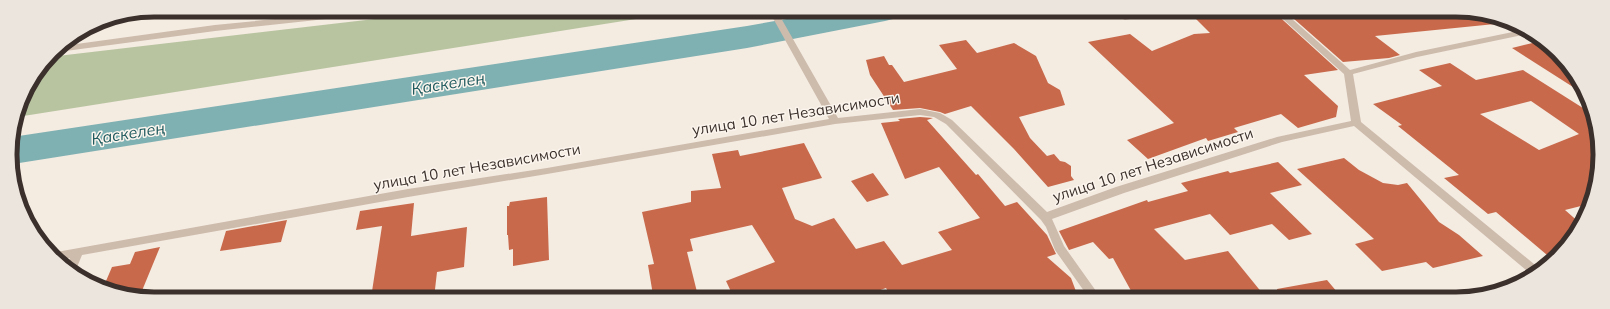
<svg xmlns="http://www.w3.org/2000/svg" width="1610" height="309" font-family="Mulish,sans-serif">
  <rect width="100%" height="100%" fill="#f4ebe1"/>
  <!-- green -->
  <path fill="#b8c4a0" d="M495,10H693L17,117L21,99L49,57L383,18Z"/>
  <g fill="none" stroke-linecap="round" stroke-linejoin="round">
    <!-- river -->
    <path fill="#7fb0b2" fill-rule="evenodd" d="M832,11H902L897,18L885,21L747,48L13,164L10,145L12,137L747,26Z"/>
  </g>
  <!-- building -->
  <path fill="#c8694b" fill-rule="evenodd" d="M1211,11H1273L1338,70L1304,75L1338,106L1336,117L1298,128L1281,114L1234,128L1238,132L1208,141L1206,138L1148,159L1127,140L1174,123L1088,42L1130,34L1152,51L1194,34L1210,33L1190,13Z
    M1285,11H1474L1494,18L1495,24L1375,36L1400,55L1389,58L1343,62Z
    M966,40L977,53L1014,43L1036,56L1048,83L1060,90L1065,105L1019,117L1030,138L1047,156L1054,154L1060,161L1065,162L1071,166V176L1074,180L1048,187L1014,149L971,106L945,114L940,112L920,108L893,110L870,75L866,60L884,56L889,65H892L904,82L957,69L939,45Z
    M1541,41L1570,66L1584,94L1512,48Z
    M1450,63L1476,80L1523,70L1594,115L1599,173L1589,204L1565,210L1581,224L1558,257L1553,260L1496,212L1488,214L1444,178L1459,175L1398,126L1402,125L1373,104L1442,86L1419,70ZM1531,101L1579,134L1539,150L1480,114Z
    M920,117L933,118L927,120L976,175L978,174L1005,206L1017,202L1047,235L1056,254L1047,257L1071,278L1077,294L1064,298H1025L1020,291L998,298H892L886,288L858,298H734L726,281L775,262L752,225L690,239L693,251L687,252L697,292L671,298H658L657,294L653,295L648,265L654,264L642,212L691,202V191L721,188L712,154L738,150L740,156L804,143L822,178L782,188L795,219L812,226L834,218L856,249L884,241L902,265L952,250L938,232L980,218L939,167L905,179L881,123L900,121L898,119Z
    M1344,158L1359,170L1383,183L1398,185L1407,183L1439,222L1459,235L1483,256L1433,268L1426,262L1382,271L1355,244L1374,239L1297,169Z
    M1278,162L1302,185L1270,193L1312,234L1289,240L1272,224L1230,235L1210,214L1154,229L1185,260L1228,251L1267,299L1135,298L1113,258L1109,259L1093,242L1069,250L1059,231L1147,200L1148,202L1188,191L1181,183L1228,171L1230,173Z
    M873,173L889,195L867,202L851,181Z
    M547,197L549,260L513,266V249L509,250L508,235H507V206H509L510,202Z
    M414,203L411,236L467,227L464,267L437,272L434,298H371L382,226L356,230L360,211Z
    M287,220L281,242L220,251L226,231Z
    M160,247L139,298L103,288L112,267L130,264L135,252Z
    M1327,280L1343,299H1278L1277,289Z"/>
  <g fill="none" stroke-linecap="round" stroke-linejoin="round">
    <!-- minor -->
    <path fill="#cdbbac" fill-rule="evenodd" d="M365,10H395L391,12L215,31L58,52L55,51L62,46L215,25Z
      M769,11H777L838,118L920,109L940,113L952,120L1047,212L1116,187L1277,137L1351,121L1344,74L1274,11H1283L1350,70L1416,52L1527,29L1532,33L1417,57L1353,74L1361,122L1540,269L1532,275L1354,126L1282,142L1124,193L1052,219L1064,246L1101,298H1089L1055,250L1046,227L1041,220L946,124L934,117L920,115L835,124L547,174L408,197L82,255L75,272L67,266L70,258L59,260L51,253L408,189L547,168L829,119Z
      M1148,11H1163L1162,13L1125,20L1121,18L1122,16Z"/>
  </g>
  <g text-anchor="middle" stroke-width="3" stroke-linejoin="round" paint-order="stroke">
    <!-- street labels -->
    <g font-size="15" fill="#3b302b" stroke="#fbf5ee">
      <text transform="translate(796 114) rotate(-9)" y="5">улица 10 лет Независимости</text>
      <text transform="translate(1153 165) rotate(-18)" y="5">улица 10 лет Независимости</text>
      <text transform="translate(477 167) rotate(-10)" y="5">улица 10 лет Независимости</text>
    </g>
    <!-- water labels -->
    <g font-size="16" font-style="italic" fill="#1f5a5e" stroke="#fbf5ee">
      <text transform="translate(448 83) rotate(-9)" y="6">Қаскелең</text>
      <text transform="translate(128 133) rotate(-9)" y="6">Қаскелең</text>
    </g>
  </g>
  <!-- crop -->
  <path d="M0 0H1610V309H0ZM154 17H1456A137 137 0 0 1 1593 154V155A137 137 0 0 1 1456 292H154A137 137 0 0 1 17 155V154A137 137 0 0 1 154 17Z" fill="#ece5de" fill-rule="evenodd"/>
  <path fill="none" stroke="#3b302b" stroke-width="5" d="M154 17H1456A137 137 0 0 1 1593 154V155A137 137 0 0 1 1456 292H154A137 137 0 0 1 17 155V154A137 137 0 0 1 154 17Z"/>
</svg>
